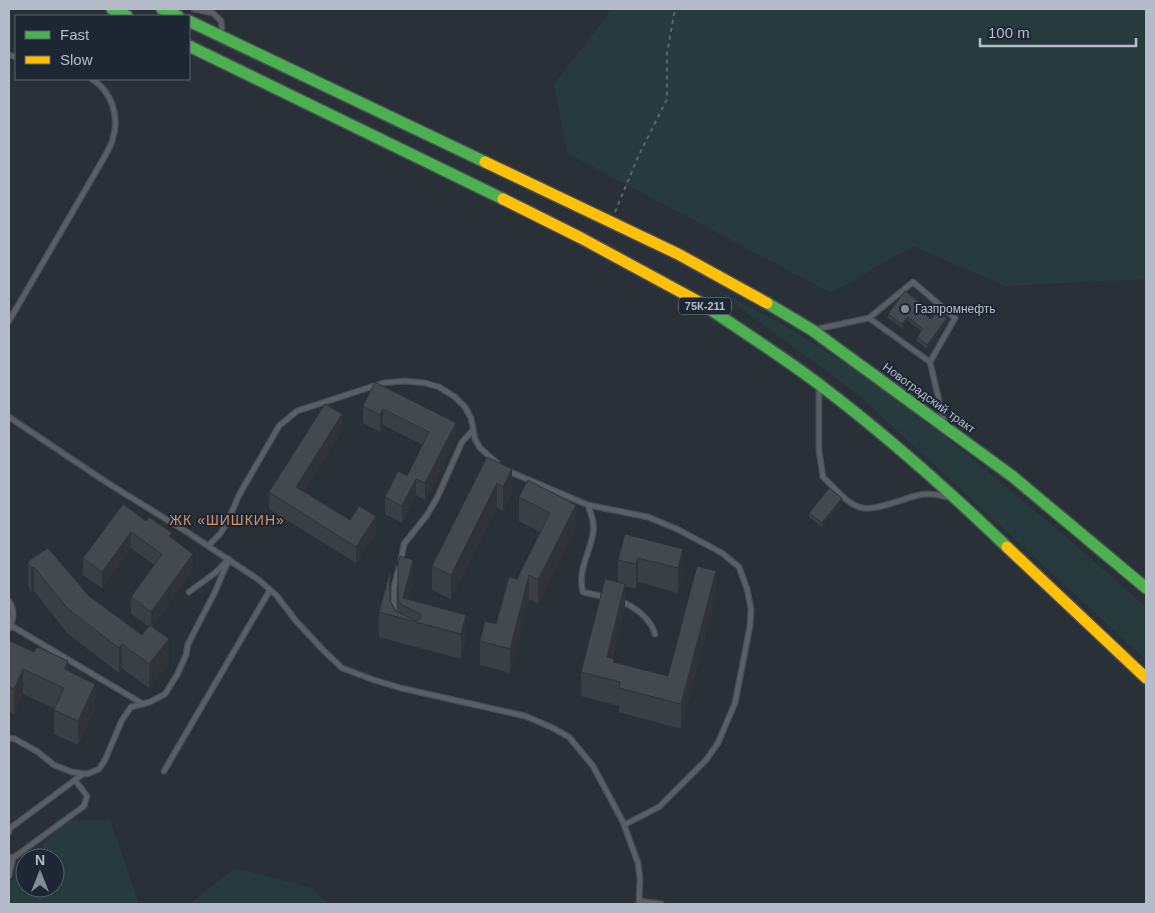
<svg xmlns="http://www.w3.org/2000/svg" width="1155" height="913" font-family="Helvetica,sans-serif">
  <rect width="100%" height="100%" fill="#2a3038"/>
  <!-- green -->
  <path fill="#273a3e" d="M612,9H1146V279L1005,286L913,246L831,293L567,153L554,84Z
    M710,286L785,326L860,372L962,450L1071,541L1146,607V660L856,393Z
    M110,819L139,904H9V881H11L25,865V888H55V858H32L64,821Z
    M236,868L313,888L328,904H192L195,899Z"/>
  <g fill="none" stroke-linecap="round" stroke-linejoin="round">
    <!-- lane casing -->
    <g stroke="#484c53" stroke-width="7">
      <path id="lane" d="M194,9L213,13L221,21L222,28L220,34
        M9,55L16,57
        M869,318L913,282L955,318L930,362
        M9,321L105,156C108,150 112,144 113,138C120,116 111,91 92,79
        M817,329L869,318L930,362L944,422
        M819,387V451L823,477C834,487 845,502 859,507C872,513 904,498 919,495C929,493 937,494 946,497
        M9,417L106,482L187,532L259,580L276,595L297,622L324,651L342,668L374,680L401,688L525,716L551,727L569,737L593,766L623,822L638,863L640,879L639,904
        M508,471L588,505C591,514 595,523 593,533C590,554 577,570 583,592L605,597
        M588,505L648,517L677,529L722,553L739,567L747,589L751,609L750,626L735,703L718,743L706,760L659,807L624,825
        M208,546L220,534L228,521L239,495L279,426L297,411L383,383L405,381L425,383L439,387L455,397L465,407L471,418L475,439L480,448L497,463
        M401,560L404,544L427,515L437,498L462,442L473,430
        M189,592L215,573L226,562
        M9,601C15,610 14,619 9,628
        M620,601C634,606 651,619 655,634
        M394,612V587L399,568
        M10,625L143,704
        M9,738L15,739L38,752L54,765L72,772L87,774L99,769L105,760L122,720L131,707L150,702L165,694L177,675L186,655L188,644L215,592L229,559
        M164,771L270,590
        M9,832V829L83,774
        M9,857L13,858L9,876
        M13,858L84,806L87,796L75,780
        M639,901L661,904"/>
    </g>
    <!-- fast casing -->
    <g stroke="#484c55" stroke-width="14">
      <path id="fast" d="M112,9L127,16
        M162,9L178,16
        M189,21L485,162
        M189,46L503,199
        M701,303C740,330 782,356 820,385C886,435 948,490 1007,547
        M767,303L812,330L1012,476L1146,588"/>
    </g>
    <!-- slow casing -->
    <g stroke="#484c55" stroke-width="14">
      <path id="slow" d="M485,162L678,254L767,303
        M503,199L581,238L701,303
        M1007,547L1146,678"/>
    </g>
    <!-- path -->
    <path stroke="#5d636a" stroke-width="2" stroke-dasharray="4 4" stroke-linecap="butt" d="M615,212L638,157L667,99V53L675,9"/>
    <!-- lane -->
    <use href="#lane" stroke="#5a5e66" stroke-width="4.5"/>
    <!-- fast -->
    <use href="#fast" stroke="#4caf50" stroke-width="11"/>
    <!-- slow -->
    <use href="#slow" stroke="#ffc107" stroke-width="11"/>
  </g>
  <!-- wall -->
  <path fill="#3a3f45" d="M919,306L917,309L931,319L947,322L927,349L917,341V337L921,331L908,321L902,328L888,318V314Z
    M375,382L456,440L425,500L416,495L402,523L385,514V497L407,476L423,445L383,425L380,432L363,423V406Z
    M342,431L304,491L350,520L376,533L356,563L269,509V492Z
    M487,457L512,494L503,511L497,508L451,599L432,590V566Z
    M528,480L576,529L538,604L529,599L510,673L480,665V641L496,624L517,579L540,532L519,521V497Z
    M842,502L822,527L809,517V513Z
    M146,521L172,538L193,570L152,627L169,663L149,688L122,668L119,673L68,634L34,591L31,592L28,585V561L89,596L142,635L148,626L131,614V597L154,565L131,548L102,588L83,575V558Z
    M683,549V574L678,593L638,582L636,589L625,586V609L612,659L614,662L668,676L716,595L681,729L619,712V706L581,696V672L618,583V560Z
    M398,563L413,584L409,599L466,615V639L461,659L379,637V612L390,601L396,611L398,612Z
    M9,644L68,671L95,708L78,745L54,734V708L23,694L14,714L9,711Z"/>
  <!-- shaded-wall -->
  <path fill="#303338" d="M919,302V306L915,311V307Z
    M908,317V321L902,328V324Z
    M947,318V322L927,349V345Z
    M383,409V425L380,432V415Z
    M342,414V431L296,503V487Z
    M456,423V440L425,500V483Z
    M512,469V494L503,511V487Z
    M416,479V495L402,523V506Z
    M497,483V508L451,599V575Z
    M842,498V502L822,527V523Z
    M576,505V529L538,604V580Z
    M376,516V533L356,563V547Z
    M131,532V548L102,588V572Z
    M683,549V574L678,593V568Z
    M193,554V570L151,628V612Z
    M638,558V582L636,589V564Z
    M413,560V584L407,608L403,598Z
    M34,567V591L31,592V568Z
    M716,571V595L681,729V704Z
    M529,575V599L510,673V649Z
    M625,584V609L607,679V657Z
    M466,615V639L461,659V634Z
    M169,639V663L149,688V664Z
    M122,644V668L119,673V648Z
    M68,661V685L64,669Z
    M23,669V694L14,714V689Z
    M95,684V708L78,745V721Z"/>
  <!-- building -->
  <path fill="#444950" stroke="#303338" d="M905,291L919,302L915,307L931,319L937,311L947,318L927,345L917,337L923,329L908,317L902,324L888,314Z
    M375,382L456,423L425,483L416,479L402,506L385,497L398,471L407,476L429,432L383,409L380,415L363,406Z
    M325,404L342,414L296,487L350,520L359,506L376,516L356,547L269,492Z
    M487,457L512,469L503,487L497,483L451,575L432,566Z
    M528,480L576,505L538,580L529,575L510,649L480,641L485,621L496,624L509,577L517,579L550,513L519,497Z
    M829,488L842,498L822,523L809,513Z
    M123,504L146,521L149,517L172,533L169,536L193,554L151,612L131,597L162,554L131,532L102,572L83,558Z
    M625,534L683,549L678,568L638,558L636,564L618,560Z
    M48,548L89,596L142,635L150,625L169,639L149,664L122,644L119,648L68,609L34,567L31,568L28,561Z
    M400,556L413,560L403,598L466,615L461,634L379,612L390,571V601L396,611L416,621L421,618L420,614L402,605L398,600V563Z
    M697,566L716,571L681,704L619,688L620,682L581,672L605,579L625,584L607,657L614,659L613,662L668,676Z
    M10,641L34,652L37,647L68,661L64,669L95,684L78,721L54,710L64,688L23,669L14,689L9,687V644Z"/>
  <!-- markers -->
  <circle fill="#848b96" stroke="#1d2633" stroke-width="2" cx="905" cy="309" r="5"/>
  <g text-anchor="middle" stroke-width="4" stroke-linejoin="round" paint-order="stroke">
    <!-- shield labels -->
    <rect fill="#1d2633" stroke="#878f9c" stroke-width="1" x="679" y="297.5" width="52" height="17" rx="4"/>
    <g font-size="11" font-weight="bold" fill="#b4bcc9">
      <text x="705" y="310">75К-211</text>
    </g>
    <!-- poi labels -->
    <g font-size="12" fill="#b4bcc9" stroke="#1d2633" text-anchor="start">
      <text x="915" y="313">Газпромнефть</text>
    </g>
    <!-- street labels -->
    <g font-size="12" fill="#b4bcc9" stroke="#1d2633">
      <text transform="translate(929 398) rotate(36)" y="4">Новоградский тракт</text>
    </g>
    <!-- neighbourhood labels -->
    <g font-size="14" letter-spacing="1" fill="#d59563" stroke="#1d2633">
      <text x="227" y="525">ЖК «ШИШКИН»</text>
    </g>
  </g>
  <!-- border -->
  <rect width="1155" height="913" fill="none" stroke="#b4bcc9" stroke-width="20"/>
  <!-- legend -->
  <rect x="15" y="15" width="175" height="65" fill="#1d2633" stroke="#59626f"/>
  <rect x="25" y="31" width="25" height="8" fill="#4caf50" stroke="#59626f"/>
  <text x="60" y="40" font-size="15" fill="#b4bcc9">Fast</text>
  <rect x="25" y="56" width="25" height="8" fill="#ffc107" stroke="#59626f"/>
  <text x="60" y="65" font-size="15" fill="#b4bcc9">Slow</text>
  <!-- north arrow -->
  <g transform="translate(40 873)"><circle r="24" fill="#1d2633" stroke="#59626f"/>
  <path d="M0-4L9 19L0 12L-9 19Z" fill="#848b96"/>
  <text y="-8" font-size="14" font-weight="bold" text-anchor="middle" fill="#b4bcc9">N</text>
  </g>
  <!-- scale -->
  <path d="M980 38v8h156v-8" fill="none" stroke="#b4bcc9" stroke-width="2.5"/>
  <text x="988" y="38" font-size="15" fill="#b4bcc9" stroke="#1d2633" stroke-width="4" paint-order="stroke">100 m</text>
</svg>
